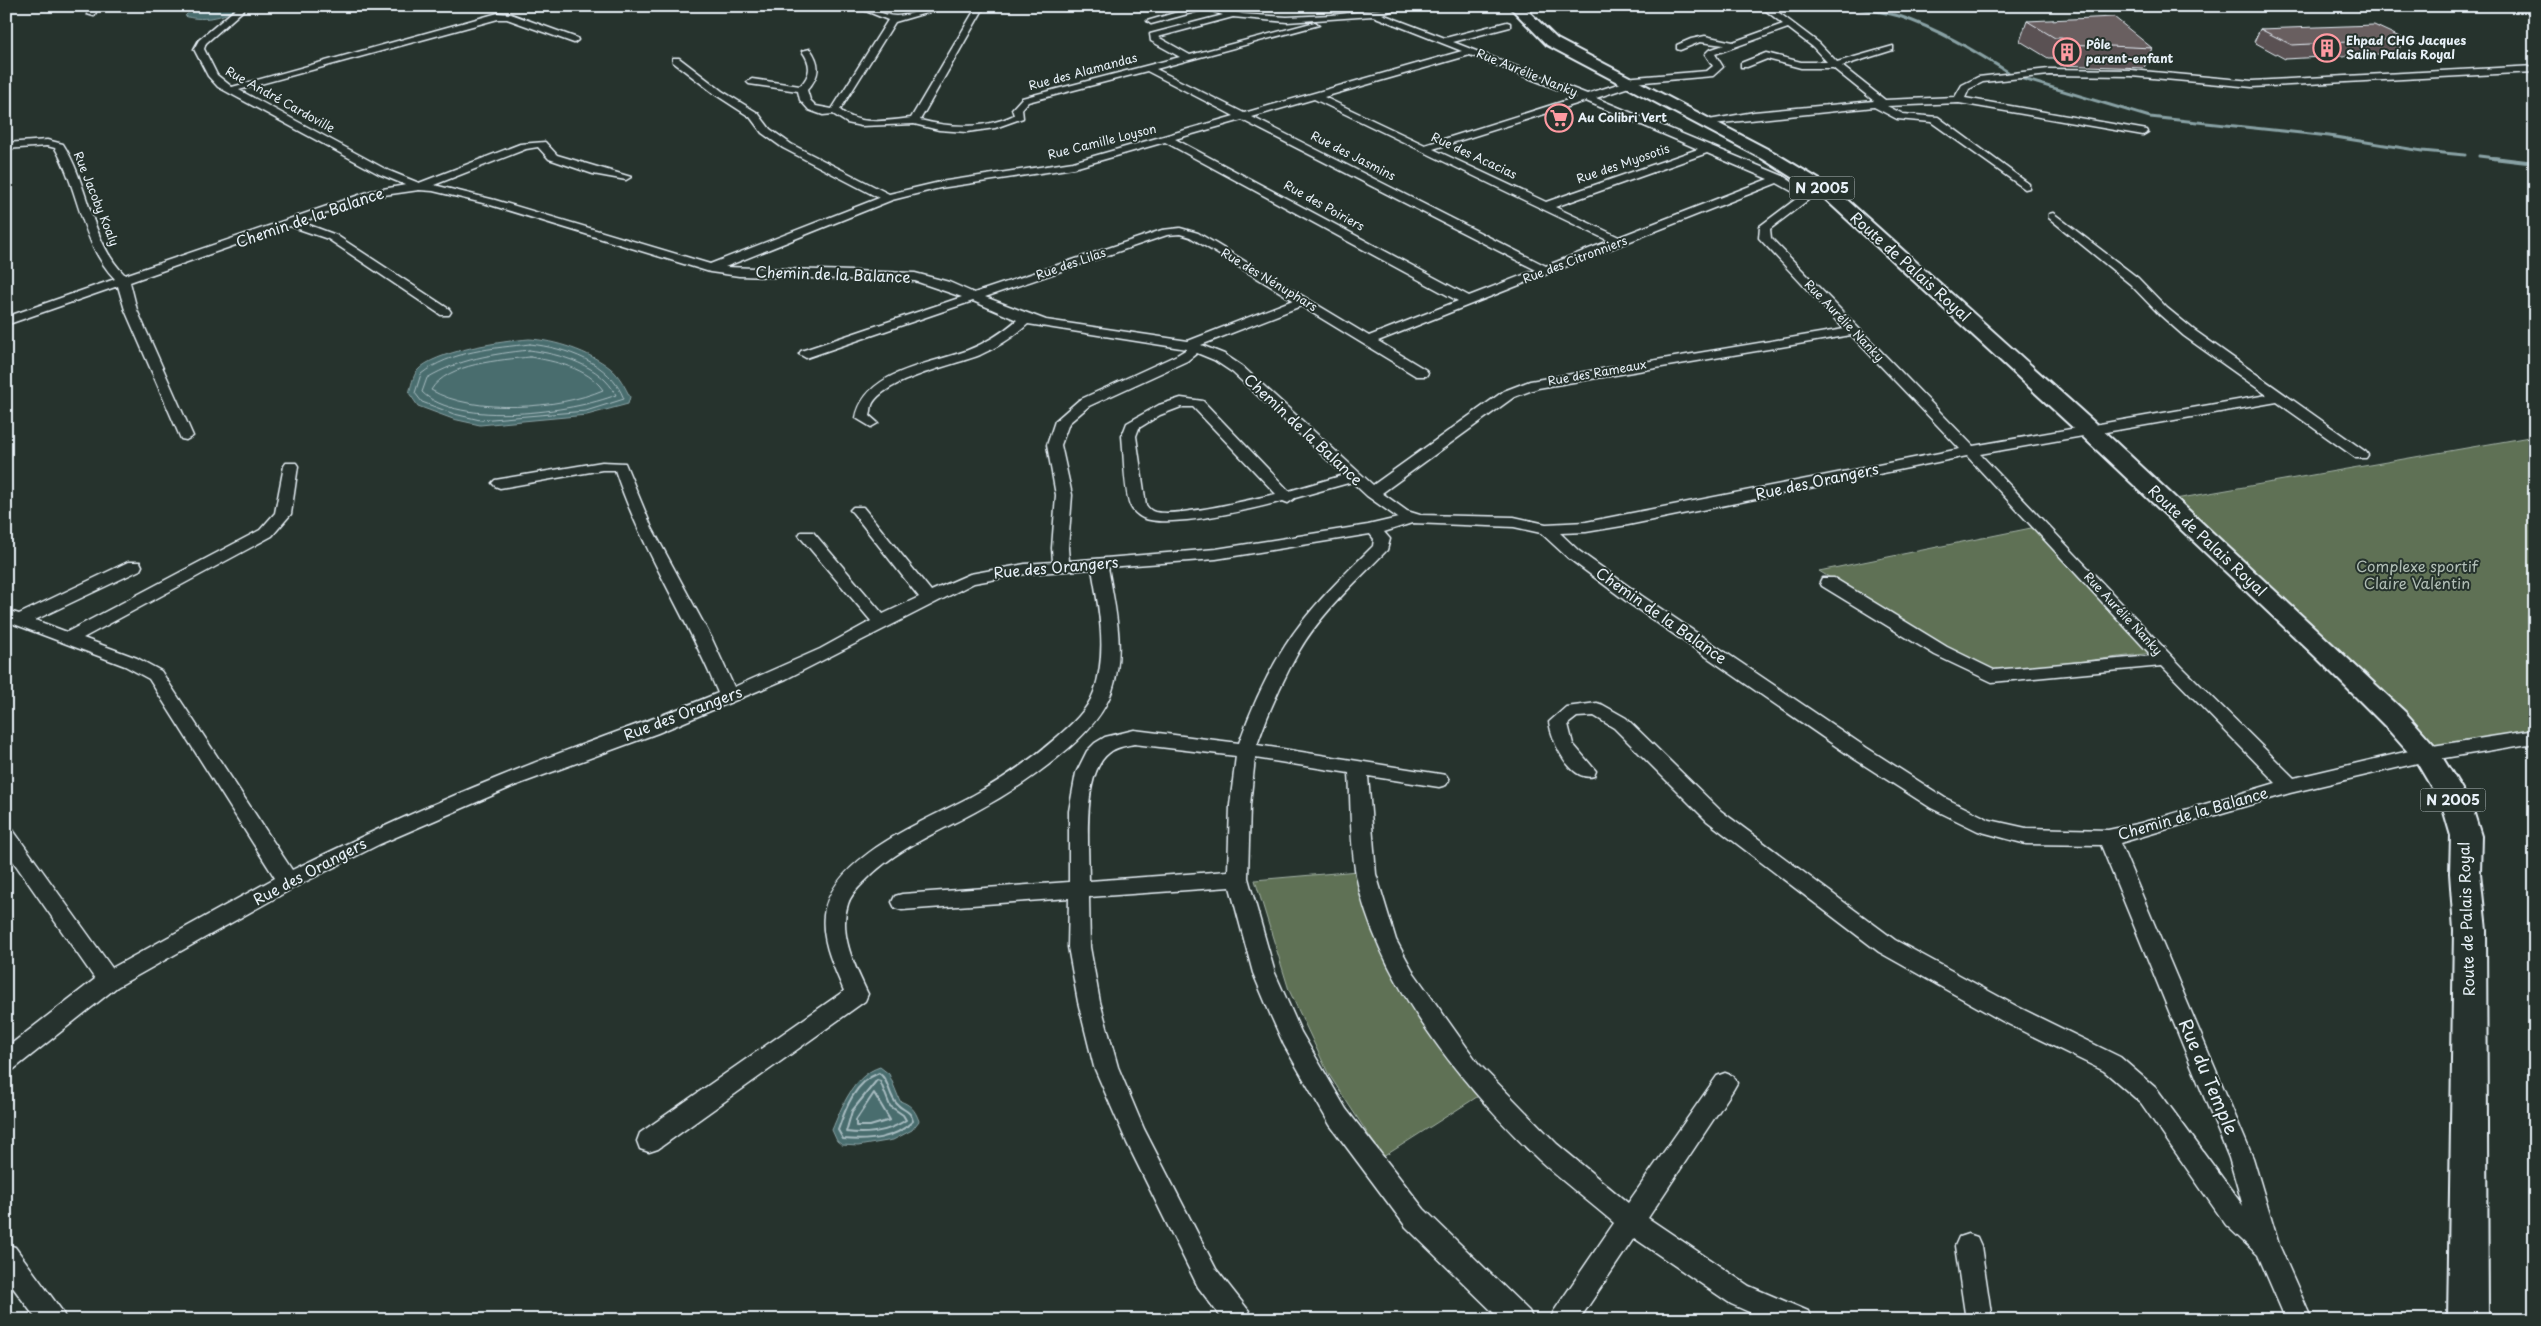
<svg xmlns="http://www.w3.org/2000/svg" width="2541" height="1326" font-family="'Playpen Sans',sans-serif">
  <rect width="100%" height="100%" fill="#26332d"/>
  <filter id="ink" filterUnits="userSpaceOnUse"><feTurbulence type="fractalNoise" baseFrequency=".02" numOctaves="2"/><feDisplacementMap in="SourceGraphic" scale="10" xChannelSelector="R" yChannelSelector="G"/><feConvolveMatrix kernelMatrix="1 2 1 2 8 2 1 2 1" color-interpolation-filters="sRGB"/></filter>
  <g filter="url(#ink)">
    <!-- green -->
    <path fill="#5e7154" stroke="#a3b1a6" d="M2535,436V736L2426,754L2164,501Z
      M2036,527L2153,653L1999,671L1960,657L1819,571Z
      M1358,871L1480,1095L1383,1157L1328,1073L1289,990L1255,880Z"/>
    <!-- water -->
    <path fill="#496d6e" stroke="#89a2a5" d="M204,6H236C228,19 197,21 185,16L190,11Z
      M529,339C554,340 590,352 610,368C619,375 625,387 630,397L628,404L587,415L480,425L453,419L418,406L409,393C411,387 413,376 417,371C433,351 504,341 529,339Z
      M880,1067L889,1074L900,1101C911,1105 915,1110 919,1121L912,1130L893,1140L858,1146L842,1145L837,1141L832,1130C842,1106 854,1075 880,1067Z"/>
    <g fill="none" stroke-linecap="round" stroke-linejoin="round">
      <!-- shore-far1 -->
      <path stroke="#a8bcc1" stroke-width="1" d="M530,344C566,348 610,362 624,399L586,411L480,420L454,414L422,402L415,393L421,374C450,351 495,348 530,344Z
        M529,350C560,354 601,365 616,395C573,412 458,428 422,392L427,378C459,359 493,354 529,350Z
        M530,357C554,361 588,368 603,390C559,409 473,415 431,390C447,363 501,360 530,357Z"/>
      <!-- shore -->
      <path stroke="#a8bcc1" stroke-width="2" d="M879,1073C890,1081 888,1095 897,1104C903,1111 911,1110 913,1121C894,1140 868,1141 843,1139L838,1130C846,1107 855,1082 879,1073Z
        M877,1080L880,1081L890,1106L903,1115L906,1120C888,1132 868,1135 846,1132L852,1111Z
        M874,1093L890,1120L870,1126H856V1120Z"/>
      <!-- stream-far1 -->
      <path stroke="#89a2a5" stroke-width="3" d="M1842,6C1861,9 1880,11 1899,16C1938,29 1973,50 2008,72
        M2020,78L2150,117L2329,136L2422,151L2465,155
        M2479,156L2503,159"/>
      <!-- stream -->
      <path stroke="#89a2a5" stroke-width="4" d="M2493,158L2535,163"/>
      <!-- street casing -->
      <g stroke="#e8f1f8" stroke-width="3">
        <path id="street" d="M89,6H99L94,16L87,14Z
          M239,6H248L206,43L204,49L217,75L232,87L498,13L511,14L577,38L578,40L574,43L507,19H498L239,90L387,170L419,183L520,144L545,142L557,155L631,177L626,180L593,174L549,159L538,147L526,149L434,185L495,200L710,264L879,198L783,148L762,133L750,117L716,95L673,62V58H679L722,91L758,113L770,129L791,144L889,194L940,182L1073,162L1234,116L1147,71L1028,102L1022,109L1023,118L995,128L967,132L939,130L914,124L861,126L847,123L833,114L823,115L809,110L800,100L798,91L749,84L747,82L752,79L800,86C811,75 812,64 802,51L810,49C821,64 820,76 807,90L810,100L816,106L832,109L888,20L854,6C870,6 883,16 896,16C911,16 930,6 950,6L895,22L840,110C858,126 889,121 911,118L977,6H985L920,120C951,128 985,129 1014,115L1012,109L1022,98L1180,57L1151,41L1150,34L1223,15L1206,9L1151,24L1147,21L1198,6H1213L1243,14L1287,17L1332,15L1405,6L1382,14L1445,38L1507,22L1510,23V27L1453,42L1587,94L1621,83L1618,81L1623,78L1707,71L1713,66L1705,54L1709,50L1724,45L1700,42L1680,50L1677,49V45L1691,39L1705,36L1733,42L1783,24L1760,6H1770L1819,43L1837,62L1893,46V50L1842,66L1885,100L1955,97L1962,85L1978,77L2049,69L2131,70L2252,81L2535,66V72L2252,87L2131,76L2049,75L1983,82L1969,89L1965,98L2147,130L2148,132L2143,135L1959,103L1887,106L1903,114L1938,117L2029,184V188L2025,189L1931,122L1897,119L1874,107L1703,125V121L1754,112L1874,101L1833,68H1801L1767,59L1747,67H1741V63L1766,53L1801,62H1827L1813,47L1788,28L1715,54L1723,67L1713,76L1633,83L1632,86L1596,98L1783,176L1804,190L1808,200L1770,229L1771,238L1973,446L2267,395L2184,336L2159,314L2130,284L2049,218V214L2053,213L2138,278L2167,308L2194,330L2366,452L2368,455L2366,458H2356L2277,402L1980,454L2182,667L2294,778L2426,747L2535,730V743L2426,761L2290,793L2120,843L2253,1158L2279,1245L2312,1320H2286L2258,1255L2226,1225L2141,1103L2104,1071L2002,1021L1879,952L1707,821L1614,728L1594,716L1577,717L1568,724L1573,744L1596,771L1594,776C1570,783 1552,741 1549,722L1566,707L1597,703L1603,705L1626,718L1721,811L1895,940L2018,1007L2120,1057L2157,1089L2243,1206L2229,1158L2101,845L2026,844L1978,831L1931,808L1853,758L1630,604L1567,557L1541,533L1514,527L1412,523L1384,532L1390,539L1387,550C1356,582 1321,613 1299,651C1282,681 1268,713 1257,745L1446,775L1449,780L1446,785L1439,787L1368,776L1376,874L1396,940L1414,973L1478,1063L1557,1144L1628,1203L1717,1076L1725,1073L1733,1076L1737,1083L1733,1090L1648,1218L1749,1286L1808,1311L1812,1320H1767L1731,1304L1634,1238L1579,1320H1550L1554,1311L1614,1223C1590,1202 1563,1182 1539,1160C1462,1086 1377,981 1356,875C1350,842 1351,806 1349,773L1255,758L1250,805L1248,878L1275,973L1301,1032L1346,1109L1424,1209L1529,1311L1533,1320H1501L1406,1227L1330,1125L1284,1045L1271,1016L1253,973L1230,887L1089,897L1090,947L1100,1002L1118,1067L1144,1129L1216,1269L1249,1311L1253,1320H1223L1198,1287L1127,1143L1094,1067L1078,1002L1068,947L1069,898L902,910L895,908L892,902L895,896L902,894L1069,882V811L1076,773L1087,751L1095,743L1105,737L1134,730L1239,743C1251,709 1266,676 1285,646C1309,608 1342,577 1373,546L1374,539L1370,534L1216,559L1108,567C1115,608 1126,650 1112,691C1104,714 1087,732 1069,748C1040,773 1009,794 975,812C937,833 897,848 866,880C860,886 851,894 848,904C838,934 855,967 868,994L865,1001L658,1149L649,1152L640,1149L637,1141L640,1133L844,991C834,967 821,941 824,915C832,854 932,819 979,792C1006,777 1032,759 1056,738C1071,725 1087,711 1094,692C1108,652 1099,609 1092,569L1025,574L974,583L786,679L658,733L514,786L380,844L295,887L117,987L14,1069L6,1072V1048L95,979L6,851V828L13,830L112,968L275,878L149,679L125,666L6,621V610L19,614L128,562H140L142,566L140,570L35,620L67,632L260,530L275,513L284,466L286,463H296L298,466L291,514L272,536L83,638L137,658L161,671L292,870C360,837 429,805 499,777C571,747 646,723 718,693C687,617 641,549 615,470H602L500,488L495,486L492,483L495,480L602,462L625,463L652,528L712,639L734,687L820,649L871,621L801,538L799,535L801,532H813L883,614L919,597L853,513L850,510L853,507H863L931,591L970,574L1025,564L1053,562L1052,548L1056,495L1047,445L1055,421L1079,400L1177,355L1187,349L1028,324C1014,337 998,347 980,355C955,365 883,380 872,405C871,408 871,413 870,416L878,423L871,427L856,418C865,370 930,365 968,350C986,343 1003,332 1017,320L973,301L806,358L799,354L801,351L962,297L915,281L739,276L710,272L487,204L433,191L419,190L377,196L301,222L336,235L449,309L451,312L449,315H441L328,239L290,226L130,282L137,310L193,436L186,440L181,439L125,310L118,286L6,325V317L115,279C81,244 79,189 55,148L47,146L6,149V143L47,140L63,144C89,184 90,241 125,275L371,191L406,185L379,174L218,87L208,76L194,49L199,40ZM1373,16L1462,51L1244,113L1156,69L1319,25L1315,22L1190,55L1158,37L1233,17L1287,22ZM1470,55L1577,97L1425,145L1324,97ZM1314,99L1609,241L1546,266L1252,117ZM1586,101L1698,149L1546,202L1433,149ZM1242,120L1536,270L1469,296L1175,139ZM1165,142L1458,301L1369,336L1198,233L1180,228L1162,230L974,293L949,282L915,273L725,267L892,200L940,188L1074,168ZM1707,153L1768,179L1619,237L1555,207ZM1777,183L1795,193L1796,199L1760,226L1759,238L1844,329L1530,381L1504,391L1373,485L1242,366L1224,354L1201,345L1301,306L1416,376H1426L1428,373L1426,370L1378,341ZM1180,234L1190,237L1293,300L1188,341L1046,320L985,297L1167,235ZM1851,335L1960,449L1586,522L1546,524L1514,517L1420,515L1407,511L1382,493L1514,397L1538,388ZM1197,353L1214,360L1232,372L1344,475L1289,491L1203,401L1181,398L1159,405L1127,423L1122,436C1124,455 1124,488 1130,505C1132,510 1138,516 1143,518C1171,529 1253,509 1283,501L1288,503L1295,498L1352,482L1367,496L1398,518L1368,525L1216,549L1069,561L1068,548L1072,495L1061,445L1069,423L1089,406L1187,361ZM1181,407H1193L1276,494C1247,500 1182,517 1155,512C1151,511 1148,508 1146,505L1136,436L1139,428L1160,415ZM1967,456L2152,656L1994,670L1947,647L1834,578H1822L1820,582L1822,586L1935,655L1992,682L2162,666L2276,783L2141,823L2108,830L2026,828L1990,820L1945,798L1867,748L1642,596L1579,551L1560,533L1586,532L1628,525ZM1134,744L1236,756L1230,805L1228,871L1089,881C1089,849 1081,774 1109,753C1116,747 1125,746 1134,744Z
          M1968,1234L1977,1237L1981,1246L1992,1320H1966L1955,1246L1959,1237Z
          M6,1244L15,1247L62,1311L66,1320H37L6,1278Z"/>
      </g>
      <!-- secondary casing -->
      <g stroke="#e8f1f8" stroke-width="4">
        <path id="secondary" d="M6,6H17L6,11Z"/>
      </g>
      <!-- primary casing -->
      <g stroke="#e8f1f8" stroke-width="4">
        <path id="primary" d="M1509,6H1523L1557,39L1775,153L1835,189L2096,424L2405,712L2436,747L2471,804L2481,836L2480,873L2486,930L2488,1320H2448L2454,930L2450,873L2451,836L2442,805L2416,761L2385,726L2318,659L2080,434L1823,197L1763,159L1547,45Z"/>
      </g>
      <!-- street -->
      <use href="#street" fill="#26332d" fill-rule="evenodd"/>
      <!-- secondary -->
      <use href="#secondary" fill="#26332d" fill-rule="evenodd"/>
      <!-- primary -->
      <use href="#primary" fill="#26332d" fill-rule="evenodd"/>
    </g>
    <!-- wall -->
    <path fill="#5a5153" stroke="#e8f1f8" d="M2027,21L2152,48L2144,68L2059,65L2054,58H2048L2020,41Z
      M2260,29L2404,39L2397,53L2285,59L2254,42Z"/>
    <!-- building -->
    <path fill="#695e61" stroke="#e8f1f8" d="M2114,17L2152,48L2067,44L2062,38H2055L2027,21Z
      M2374,25L2404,39L2292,45L2260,29Z"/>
  </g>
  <!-- icons -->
  <defs>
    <g id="building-ring" transform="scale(1.4375)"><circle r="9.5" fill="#26332d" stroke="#ff9aa2" stroke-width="1.5"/><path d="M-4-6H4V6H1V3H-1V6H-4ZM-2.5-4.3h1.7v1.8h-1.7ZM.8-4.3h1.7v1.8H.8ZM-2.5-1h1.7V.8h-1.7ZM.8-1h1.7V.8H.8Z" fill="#ff9aa2"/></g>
    <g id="supermarket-ring" transform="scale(1.4375)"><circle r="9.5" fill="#26332d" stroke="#ff9aa2" stroke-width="1.5"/><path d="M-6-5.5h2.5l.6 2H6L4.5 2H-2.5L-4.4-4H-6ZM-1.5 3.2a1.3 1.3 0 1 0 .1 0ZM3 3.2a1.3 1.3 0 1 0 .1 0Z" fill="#ff9aa2"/></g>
  </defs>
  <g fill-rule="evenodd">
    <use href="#building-ring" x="2327" y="48"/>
    <use href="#building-ring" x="2067" y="52"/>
    <use href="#supermarket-ring" x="1559" y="118"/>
  </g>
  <g text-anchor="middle" stroke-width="4" stroke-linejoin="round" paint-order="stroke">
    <!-- far-poi labels -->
    <g font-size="12" font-weight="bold" fill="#e8f1f8" stroke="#26332d" text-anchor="start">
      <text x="2346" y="45">Ehpad CHG Jacques<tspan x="2346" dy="14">Salin Palais Royal</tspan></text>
      <text x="2086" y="49">Pôle<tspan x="2086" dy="14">parent-enfant</tspan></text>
      <text x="1578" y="122">Au Colibri Vert</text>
    </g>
    <!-- far-street labels -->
    <g font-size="12" fill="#e8f1f8" stroke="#26332d">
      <text transform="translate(1083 72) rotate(-15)" y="4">Rue des Alamandas</text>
      <text transform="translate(1527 73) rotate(22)" y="4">Rue Aurélie Nanky</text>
      <text transform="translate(280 100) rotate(29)" y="4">Rue André Cardoville</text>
      <text transform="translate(1102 142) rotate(-14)" y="4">Rue Camille Loyson</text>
      <text transform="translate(1353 156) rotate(27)" y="4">Rue des Jasmins</text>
      <text transform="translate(1474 156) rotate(25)" y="4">Rue des Acacias</text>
      <text transform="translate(1623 164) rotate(-19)" y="4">Rue des Myosotis</text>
      <text transform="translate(96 199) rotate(68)" y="4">Rue Jacoby Koaly</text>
      <text transform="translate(1324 206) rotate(29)" y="4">Rue des Poiriers</text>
      <text transform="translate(1575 260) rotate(-21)" y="4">Rue des Citronniers</text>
      <text transform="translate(1071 264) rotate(-19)" y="4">Rue des Lilas</text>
      <text transform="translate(1269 280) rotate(31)" y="4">Rue des Nénuphars</text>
      <text transform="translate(1844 321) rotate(46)" y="4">Rue Aurélie Nanky</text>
      <text transform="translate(1597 373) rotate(-10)" y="4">Rue des Rameaux</text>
      <text transform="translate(2123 614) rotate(47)" y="4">Rue Aurélie Nanky</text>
    </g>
    <!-- shield labels -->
    <g fill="#26332d" stroke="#aeb8bb" stroke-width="1">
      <rect x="1789.5" y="176.5" width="65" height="23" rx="4"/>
      <rect x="2420.5" y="788.5" width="65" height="23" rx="4"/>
    </g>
    <g font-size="14" font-weight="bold" fill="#e8f1f8">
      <text x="1822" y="193">N 2005</text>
      <text x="2453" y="805">N 2005</text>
    </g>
    <!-- street labels -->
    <g font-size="15" fill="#e8f1f8" stroke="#26332d">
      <text transform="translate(310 218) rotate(-19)" y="5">Chemin de la Balance</text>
      <text transform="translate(1910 267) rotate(42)" y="5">Route de Palais Royal</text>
      <text transform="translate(833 275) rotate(2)" y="5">Chemin de la Balance</text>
      <text transform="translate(1303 430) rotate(43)" y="5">Chemin de la Balance</text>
      <text transform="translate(1817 482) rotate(-12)" y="5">Rue des Orangers</text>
      <text transform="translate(2207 541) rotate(43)" y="5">Route de Palais Royal</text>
      <text transform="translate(1056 568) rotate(-5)" y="5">Rue des Orangers</text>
      <text transform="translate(1661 616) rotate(35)" y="5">Chemin de la Balance</text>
      <text transform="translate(683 714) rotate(-21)" y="5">Rue des Orangers</text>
      <text transform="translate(2193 814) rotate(-16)" y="5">Chemin de la Balance</text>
      <text transform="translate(310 872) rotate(-28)" y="5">Rue des Orangers</text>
      <text transform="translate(2467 919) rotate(-92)" y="5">Route de Palais Royal</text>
    </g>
    <!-- park labels -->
    <g font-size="15" fill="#b1beb6" stroke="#26332d">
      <text x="2417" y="572">Complexe sportif<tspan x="2417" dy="17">Claire Valentin</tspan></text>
    </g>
    <!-- near-street labels -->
    <g font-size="18" fill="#e8f1f8" stroke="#26332d">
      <text transform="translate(2208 1077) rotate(67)" y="6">Rue du Temple</text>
    </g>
  </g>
  <!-- margin -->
  <rect width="2541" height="1326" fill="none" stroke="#26332d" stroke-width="25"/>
  <rect x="12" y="12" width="2516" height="1301" fill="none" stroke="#e8f1f8" stroke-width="2" filter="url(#ink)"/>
</svg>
